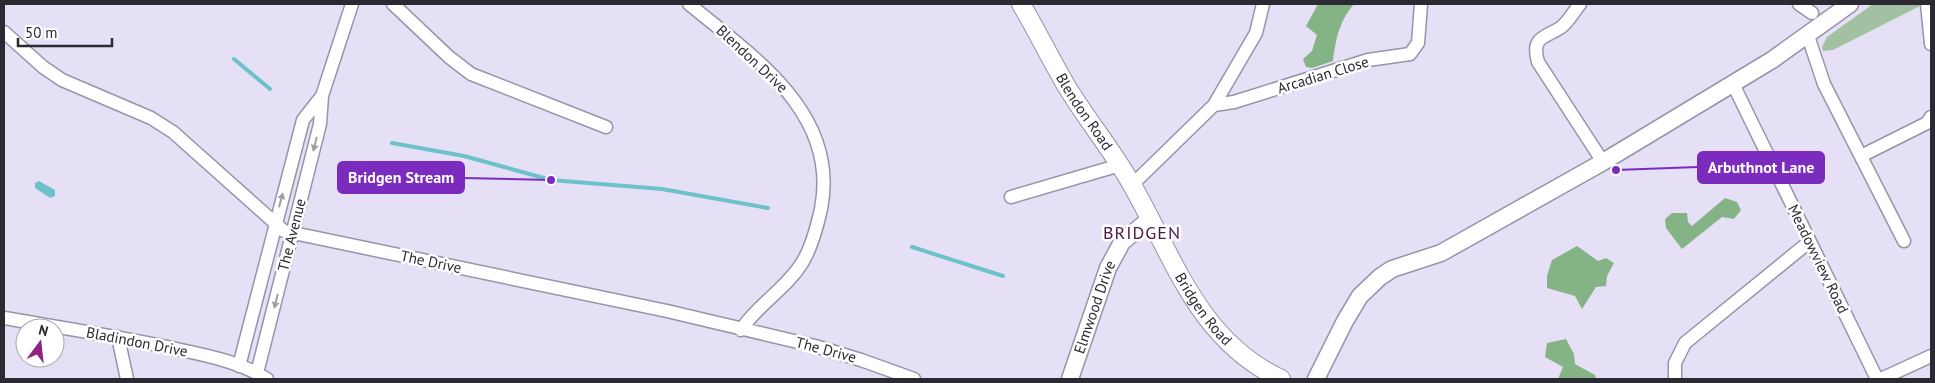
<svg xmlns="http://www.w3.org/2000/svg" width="1935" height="383" font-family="'PT Sans',sans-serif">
  <rect width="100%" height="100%" fill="#e5e0f6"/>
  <!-- green -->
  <path fill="#a2c1a3" d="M1873,4L1922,5L1833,50L1823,51L1822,47L1827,37Z"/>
  <!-- forest -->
  <path fill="#84b486" d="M1318,4H1354C1339,22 1336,38 1333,61L1312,68L1306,67L1303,59L1312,51L1317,35L1306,26Z
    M1725,198L1737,202L1741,210L1734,219L1722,217L1682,249L1666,228L1665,219L1672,213H1687L1688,222L1692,226Z
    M1577,246L1598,261L1606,258L1614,263L1607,276L1606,286L1596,287L1582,309L1575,296L1547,288V276L1552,260Z
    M1566,339L1574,354L1575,364L1595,375L1596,379H1558L1563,367L1545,357L1547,343Z"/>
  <!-- water -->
  <path fill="#6cc2c8" d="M39,181L55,190V196L50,198L35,188V183Z"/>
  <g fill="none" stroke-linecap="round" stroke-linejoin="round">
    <!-- stream -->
    <path stroke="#6cc2c8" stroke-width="4" d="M234,59L270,89
      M392,143L464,156L551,180L662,189L768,208
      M912,247L1003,276"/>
    <!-- minor casing -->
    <g stroke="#9893a8" stroke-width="15">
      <path id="minor" d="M393,4L449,57L471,74L606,127
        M689,4C753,57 840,113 821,209C817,227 812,247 802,263C786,289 758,304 741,330
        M1580,4C1574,11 1568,23 1560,28C1544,38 1531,37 1538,62L1603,162
        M1799,4L1812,13
        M1927,4L1931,44
        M4,32L43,67L62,80L151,118L173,132L284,231L667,311L815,346L861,360L914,379
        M1808,36L1824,84L1904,241
        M1733,84L1877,379
        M1214,105L1234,102L1368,60L1410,54L1418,43L1421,4
        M1861,156L1927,123L1931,117
        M1132,185L1214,105L1256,33L1263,4
        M1011,197L1120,165
        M4,318C63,328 122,337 181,350C210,356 242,363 267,379
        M118,337L127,379
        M239,366L303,120L322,96
        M257,373L320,124L322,96L352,4
        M1675,379V363L1685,343L1809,242
        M1881,379L1931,356"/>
    </g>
    <!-- tertiary casing -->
    <g stroke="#9893a8" stroke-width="19">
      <g id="tertiary">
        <path id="s1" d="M1070,379L1108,268L1122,242L1150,219"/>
        <path d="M1316,379L1345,321L1360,296L1380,277L1392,269L1441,253L1603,162L1772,60L1850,4"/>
      </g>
    </g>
    <!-- secondary casing -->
    <g stroke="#9893a8" stroke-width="20">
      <g id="secondary">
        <path id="s2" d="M1021,4C1037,31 1051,60 1067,87C1087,120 1113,151 1132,185C1174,258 1198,340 1281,379"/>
      </g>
    </g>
    <!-- minor -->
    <use href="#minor" stroke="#fff" stroke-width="12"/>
    <!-- tertiary -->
    <use href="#tertiary" stroke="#fff" stroke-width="16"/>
    <!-- secondary -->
    <use href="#secondary" stroke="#fff" stroke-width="18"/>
  </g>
  <!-- one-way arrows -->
  <defs><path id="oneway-solid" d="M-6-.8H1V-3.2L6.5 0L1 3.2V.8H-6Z" transform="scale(1.25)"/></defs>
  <g fill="#a09fa2">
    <use href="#oneway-solid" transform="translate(315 144) rotate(104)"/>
    <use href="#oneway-solid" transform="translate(281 200) rotate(-75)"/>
    <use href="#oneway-solid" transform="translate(276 301) rotate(104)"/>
  </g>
  <g text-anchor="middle" stroke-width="5" stroke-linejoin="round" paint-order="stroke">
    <!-- street labels -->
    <g font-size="15" fill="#2b2931" stroke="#fff">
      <text transform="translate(752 59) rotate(43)" y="5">Blendon Drive</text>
      <text transform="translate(1323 75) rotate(-17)" y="5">Arcadian Close</text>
      <text dy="5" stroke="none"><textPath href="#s2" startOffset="125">Blendon Road</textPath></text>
      <text transform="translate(292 235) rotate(-76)" y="5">The Avenue</text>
      <text transform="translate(1818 259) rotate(64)" y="5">Meadowview Road</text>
      <text transform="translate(431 262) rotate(12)" y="5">The Drive</text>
      <text dy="5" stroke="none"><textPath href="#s1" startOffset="76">Elmwood Drive</textPath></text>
      <text dy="5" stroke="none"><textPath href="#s2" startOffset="356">Bridgen Road</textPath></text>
      <text transform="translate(137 342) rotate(11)" y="5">Bladindon Drive</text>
      <text transform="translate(826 350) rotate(15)" y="5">The Drive</text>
    </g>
    <!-- quarter labels -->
    <g font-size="18" letter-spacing="1" fill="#4c1845" stroke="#fff">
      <text x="1142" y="239">BRIDGEN</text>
    </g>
  </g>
  <!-- callouts -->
  <path fill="none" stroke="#7b2cbf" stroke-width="2" d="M1616 170L1698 167M551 180L464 178"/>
  <g fill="#7b2cbf" stroke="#fff" stroke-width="2">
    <circle cx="1616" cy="170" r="5"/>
    <circle cx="551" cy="180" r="5"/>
  </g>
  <g fill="#7b2cbf" stroke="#7b2cbf" stroke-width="2">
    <rect x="1698" y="152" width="126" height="31" rx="5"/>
    <rect x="338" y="162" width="126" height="31" rx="5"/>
  </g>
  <g font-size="16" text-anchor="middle" font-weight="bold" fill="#fff">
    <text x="1761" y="173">Arbuthnot Lane</text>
    <text x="401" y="183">Bridgen Stream</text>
  </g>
  <!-- border -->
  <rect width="1935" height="383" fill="none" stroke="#2b2931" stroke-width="10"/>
  <!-- north arrow -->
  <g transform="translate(40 343) rotate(15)"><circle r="24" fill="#ffffff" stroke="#aaa9ad"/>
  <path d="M0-4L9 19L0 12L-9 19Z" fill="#8f2183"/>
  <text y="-8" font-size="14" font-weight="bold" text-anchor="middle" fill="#2b2931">N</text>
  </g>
  <!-- scale -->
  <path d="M18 38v8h94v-8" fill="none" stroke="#2b2931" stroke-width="2.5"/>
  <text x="25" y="38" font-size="15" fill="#2b2931" stroke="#ffffff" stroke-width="4" paint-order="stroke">50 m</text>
</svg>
